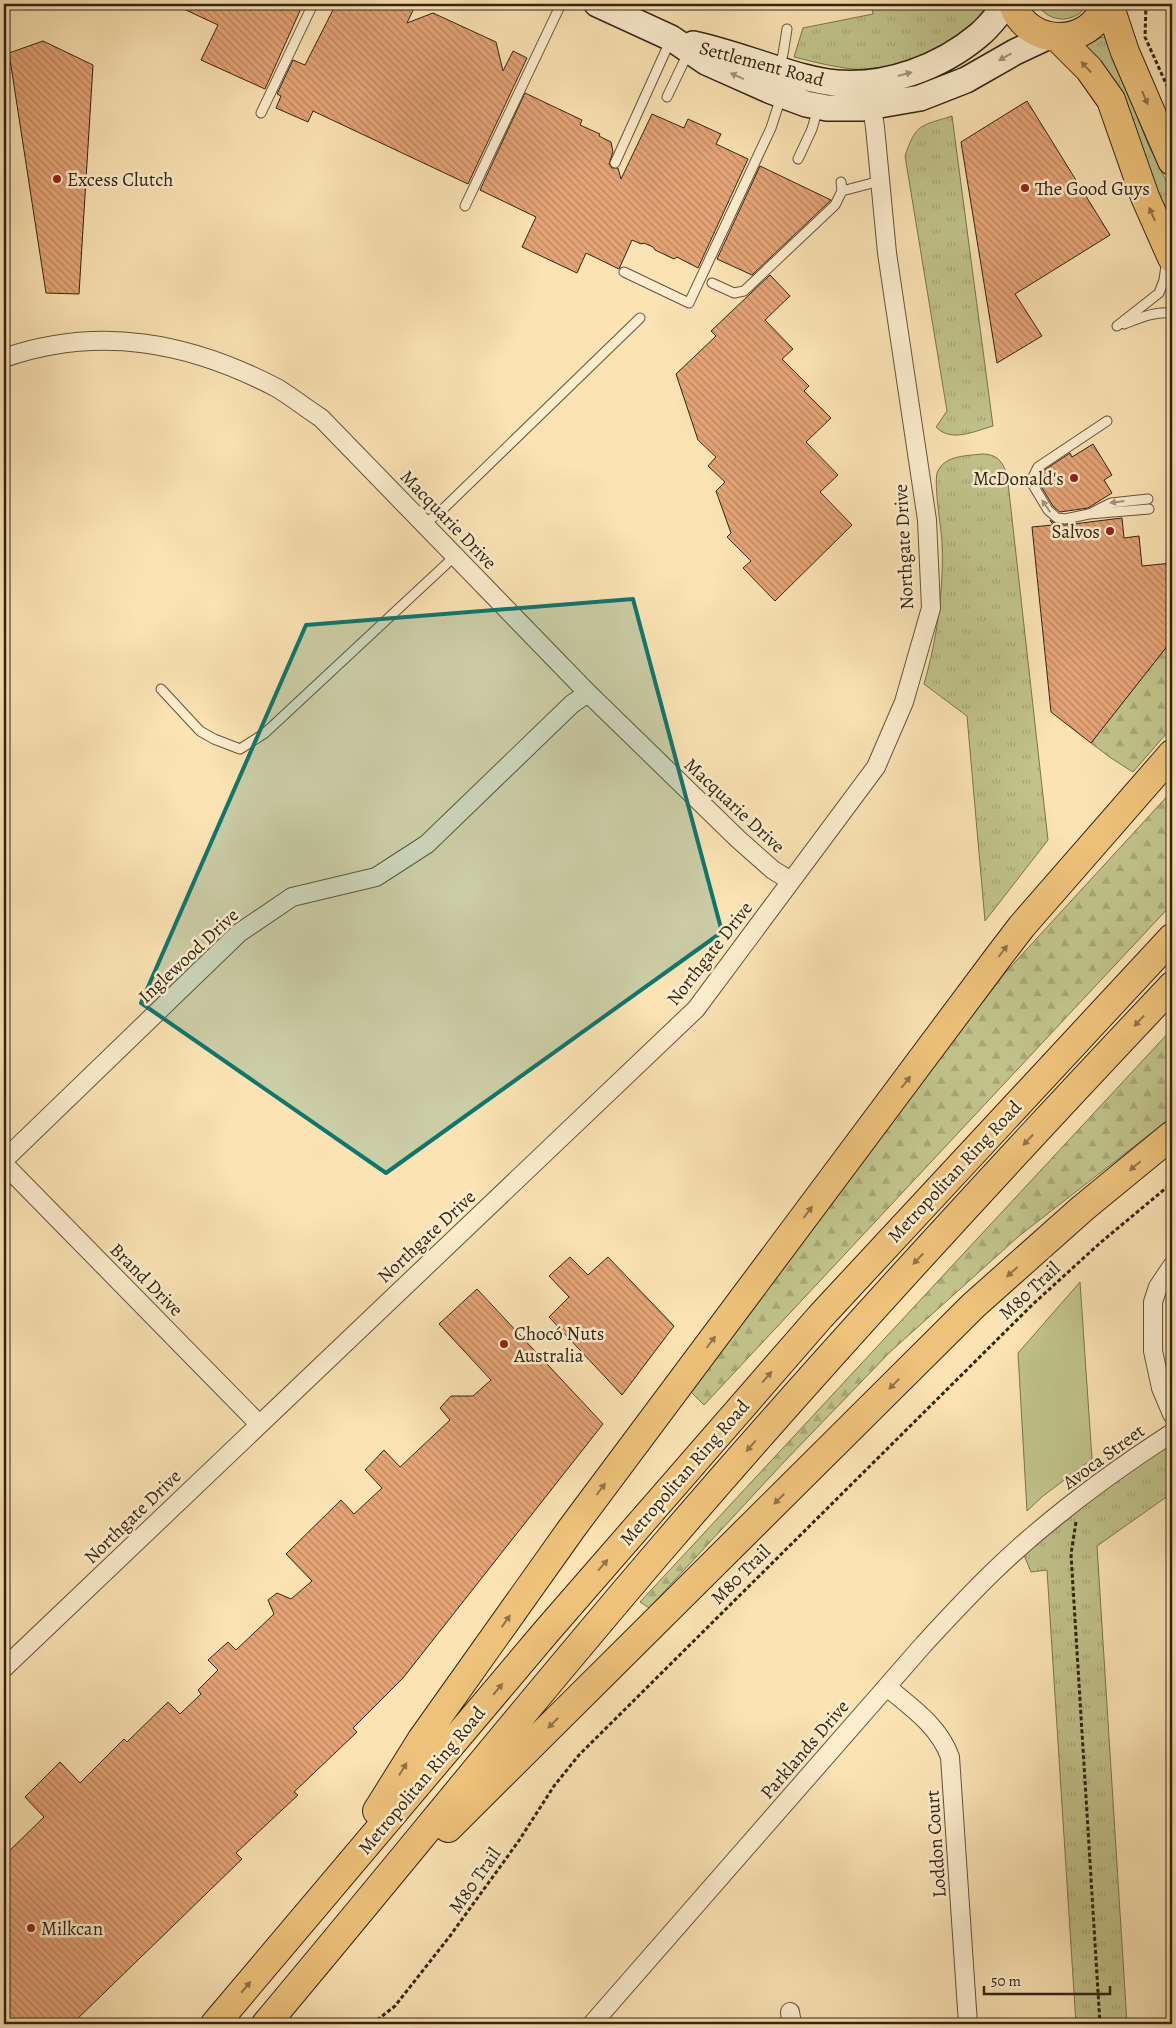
<svg xmlns="http://www.w3.org/2000/svg" width="1176" height="2028" font-family="Alegreya,serif">
  <defs>
    <pattern id="grass-tufts" width="24" height="20" patternUnits="userSpaceOnUse" patternTransform="scale(1.25)"><rect width="24" height="20" fill="#c1c38b"/><path d="M3 7l-1-3M5 7V3M7 7l1-3M15 17l-1-3M17 17v-4M19 17l1-3" fill="none" stroke="#a6a777"/></pattern>
    <pattern id="forest-firs" width="22" height="20" patternUnits="userSpaceOnUse" patternTransform="scale(1.25)"><rect width="22" height="20" fill="#c1c38b"/><path d="M5 1l3.5 6h-7zM16 11l3.5 6h-7z" fill="#a6a777"/></pattern>
    <pattern id="building-back-hatch" width="6" height="6" patternUnits="userSpaceOnUse" patternTransform="scale(1.25)"><rect width="6" height="6" fill="#e5a476"/><path d="M-1 5l2 2M0 0l6 6M5-1l2 2" fill="none" stroke="#ba8560"/></pattern>
  </defs>
  <rect width="100%" height="100%" fill="#fbe3b4"/>
  <filter id="stains"><feTurbulence type="fractalNoise" baseFrequency=".004" numOctaves="4"/><feColorMatrix values="0 0 0 0 .2 0 0 0 0 .09 0 0 0 0 .02 0 0 0 .5 -.17"/></filter>
  <radialGradient id="worn" r=".72"><stop offset=".6" stop-color="#630" stop-opacity="0"/><stop offset="1" stop-color="#630" stop-opacity=".3"/></radialGradient>
  <!-- grass -->
  <path fill="url(#grass-tufts)" stroke="#7a744f" d="M871,4H987C967,42 909,70 866,70C842,69 818,63 794,57L803,28L873,14Z
    M1037,4H1088C1076,24 1049,24 1037,4Z
    M1102,37L1107,39L1109,45L1148,144L1172,193V226C1162,201 1151,177 1142,151C1126,105 1122,80 1084,46Z
    M952,116L993,426C975,431 951,443 936,427L947,411L905,156C916,123 921,126 952,116Z
    M982,454C997,454 1002,461 1007,474L1048,840L985,921L967,716L924,684C937,639 944,590 942,542C941,526 934,487 937,473C944,455 966,456 982,454Z
    M1172,1443V1493L1097,1546L1127,2024H1076L1047,1570L1031,1572L1024,1555L1125,1473Z"/>
  <!-- forest -->
  <path fill="url(#forest-firs)" stroke="#7a744f" d="M1172,640V727L1133,772L1111,758L1091,743Z
    M1172,791V904L704,1405L685,1386L799,1241L1005,973Z
    M1172,1029V1117L1019,1236L890,1352L782,1464L649,1608L640,1602Z"/>
  <!-- park -->
  <path fill="#c1c38b" stroke="#7a744f" d="M1080,1282L1092,1459L1043,1496L1027,1511L1018,1353Z"/>
  <!-- building -->
  <path fill="url(#building-back-hatch)" stroke="#322413" d="M173,4H303L265,89L201,60L218,25Z
    M336,4H416L407,23L433,13L496,42L503,71L513,51L527,58L468,184L313,111L308,122L276,108L281,96L277,94L293,60L305,65Z
    M43,41L93,65L79,294L46,293L9,53Z
    M525,93L582,120L580,125L600,134L599,136L611,142L613,152L609,164L612,168H618L621,179L652,114L684,128L688,119L721,134L716,144L748,159L698,268L677,257L674,259L655,250L653,247L644,243L641,244L632,240L619,269L586,253L577,273L522,247L536,217L480,190Z
    M1027,101L1110,235L1015,294L1042,336L997,363L961,142Z
    M760,166L831,200L752,275L717,259Z
    M770,275L790,296L765,320L793,349L782,359L809,386L804,391L831,418L806,442L838,475L820,492L852,525L775,601L743,568L751,561L727,537L731,533L716,491L725,482L708,466L716,457L698,440L676,374L716,336L711,331Z
    M1093,444L1112,475L1104,480L1112,493L1088,508L1060,512L1053,506L1039,483L1041,475L1043,471L1070,453L1072,457Z
    M1122,518L1124,538L1139,536L1142,566L1172,563V640L1091,743L1051,712L1032,527L1053,525L1050,520L1056,524L1065,525Z
    M570,1257L588,1275L608,1257L674,1326L622,1395L549,1317L569,1297L549,1276Z
    M477,1289L603,1424L403,1678L353,1728L357,1732L294,1792L298,1795L236,1853L242,1859L72,2024H4V1856L44,1817L25,1797L60,1762L80,1783L124,1739L127,1742L168,1702L180,1714L201,1694L198,1690L218,1670L208,1660L228,1642L236,1650L274,1614L268,1600L277,1593L291,1599L312,1581L286,1554L341,1500L354,1514L382,1488L365,1470L384,1450L400,1467L450,1420L440,1408L451,1396H473L491,1380L439,1324Z"/>
  <g fill="none" stroke-linecap="round" stroke-linejoin="round">
    <!-- lane casing -->
    <g stroke="#64543b" stroke-width="11">
      <path id="lane" d="M779,68L783,54L787,29
        M667,97L688,53
        M261,113L313,4
        M798,159L812,129L818,108
        M615,163L671,39
        M842,191L880,181
        M465,206L561,4
        M624,272L689,303L771,128L781,97
        M712,283L734,293L744,291L835,205L842,191L841,182
        M1124,324C1140,318 1155,311 1172,313
        M1117,326L1159,293L1164,280L1167,258
        M1107,421L1038,467L1033,477V485L1048,510L1057,518L1065,519L1089,514L1149,509
        M1091,513L1111,503L1148,499
        M425,524L442,510L640,318
        M161,689L200,731L214,739L240,749L265,733L455,556"/>
    </g>
    <!-- street casing -->
    <g stroke="#64543b" stroke-width="20">
      <path id="street" d="M4,358C99,325 189,342 277,388C292,397 307,409 321,418L588,693L738,839L773,870L791,881
        M4,1160L239,933L292,897L376,877L427,844L572,704L588,693
        M4,1164L259,1424
        M1172,1266L1158,1287L1153,1302V1351L1161,1388L1172,1414
        M4,1668L696,1009L876,767L904,702L931,608L927,520L887,253L875,127L870,96
        M887,1687C911,1707 939,1726 950,1757L968,2024
        M790,2012L792,2024
        M592,2024L924,1644C947,1619 970,1594 995,1570C1049,1518 1110,1473 1172,1433"/>
    </g>
    <!-- secondary casing -->
    <g stroke="#322413" stroke-width="28">
      <path id="secondary" d="M597,4L671,38L706,62L771,91L806,104L827,108H862L920,98L966,80L1015,52L1049,36
        M693,44C716,49 737,56 759,63C784,71 811,81 837,83C887,87 941,67 979,35C990,26 998,14 1007,4"/>
    </g>
    <!-- primary casing -->
    <g stroke="#322413" stroke-width="30">
      <path id="primary" d="M1013,4C1027,48 1092,48 1105,4
        M1109,4L1125,52L1172,161
        M1057,37L1089,69L1111,100L1145,197L1172,258"/>
    </g>
    <!-- highway casing -->
    <g stroke="#322413" stroke-width="30">
      <path id="highway" d="M377,1811L422,1739L572,1528L999,956L1022,926L1172,754
        M448,1828L974,1305L1083,1208L1172,1135
        M215,2024L546,1632L820,1317L1172,938
        M266,2024C401,1863 532,1699 669,1540C832,1350 1001,1167 1172,986"/>
    </g>
    <!-- path -->
    <path stroke="#322413" stroke-width="3" stroke-dasharray="4 2.5" stroke-linecap="butt" d="M1146,4L1145,37L1172,97
      M1076,1522L1071,1554L1100,2024
      M372,2024L395,2006L450,1936L518,1842L554,1786L579,1755L1032,1305L1100,1243L1172,1183"/>
    <!-- lane -->
    <use href="#lane" stroke="#fcedce" stroke-width="9"/>
    <!-- street -->
    <use href="#street" stroke="#fcedce" stroke-width="18"/>
    <!-- secondary -->
    <use href="#secondary" stroke="#fcedce" stroke-width="25"/>
    <!-- primary -->
    <use href="#primary" stroke="#eec27a" stroke-width="28"/>
    <!-- highway -->
    <use href="#highway" stroke="#eec27a" stroke-width="28"/>
  </g>
  <!-- one-way arrows -->
  <defs><path id="oneway-solid" d="M-6-.8H1V-3.2L6.5 0L1 3.2V.8H-6Z" transform="scale(1.25)"/></defs>
  <g fill="#a1937a">
    <use href="#oneway-solid" transform="translate(1005 57) rotate(151)"/>
    <use href="#oneway-solid" transform="translate(905 74) rotate(-15)"/>
    <use href="#oneway-solid" transform="translate(737 76) rotate(-156)"/>
    <use href="#oneway-solid" transform="translate(1117 502) rotate(173)"/>
    <use href="#oneway-solid" transform="translate(1046 506) rotate(-124)"/>
  </g>
  <g fill="#907346">
    <use href="#oneway-solid" transform="translate(1086 67) rotate(-133)"/>
    <use href="#oneway-solid" transform="translate(1145 98) rotate(67)"/>
    <use href="#oneway-solid" transform="translate(1152 214) rotate(-114)"/>
    <use href="#oneway-solid" transform="translate(1003 951) rotate(-53)"/>
    <use href="#oneway-solid" transform="translate(1139 1021) rotate(133)"/>
    <use href="#oneway-solid" transform="translate(906 1082) rotate(-52)"/>
    <use href="#oneway-solid" transform="translate(1028 1140) rotate(133)"/>
    <use href="#oneway-solid" transform="translate(1135 1166) rotate(140)"/>
    <use href="#oneway-solid" transform="translate(808 1212) rotate(-53)"/>
    <use href="#oneway-solid" transform="translate(918 1259) rotate(133)"/>
    <use href="#oneway-solid" transform="translate(1012 1272) rotate(138)"/>
    <use href="#oneway-solid" transform="translate(711 1342) rotate(-53)"/>
    <use href="#oneway-solid" transform="translate(767 1377) rotate(-49)"/>
    <use href="#oneway-solid" transform="translate(894 1384) rotate(135)"/>
    <use href="#oneway-solid" transform="translate(751 1446) rotate(131)"/>
    <use href="#oneway-solid" transform="translate(601 1489) rotate(-53)"/>
    <use href="#oneway-solid" transform="translate(779 1499) rotate(135)"/>
    <use href="#oneway-solid" transform="translate(603 1565) rotate(-49)"/>
    <use href="#oneway-solid" transform="translate(506 1621) rotate(-55)"/>
    <use href="#oneway-solid" transform="translate(498 1689) rotate(-50)"/>
    <use href="#oneway-solid" transform="translate(553 1723) rotate(135)"/>
    <use href="#oneway-solid" transform="translate(403 1769) rotate(-58)"/>
    <use href="#oneway-solid" transform="translate(246 1987) rotate(-50)"/>
  </g>
  <!-- marked area -->
  <path fill="#0f766e" fill-opacity="0.2" stroke="#0f766e" stroke-width="4" stroke-linejoin="round" d="M633,599L722,932L386,1173L141,1003L306,625Z"/>
  <!-- markers -->
  <g fill="#8f2418" stroke="#fcedce" stroke-width="2">
    <circle cx="57" cy="179" r="5"/>
    <circle cx="1025" cy="188" r="5"/>
    <circle cx="1074" cy="478" r="5"/>
    <circle cx="1110" cy="531" r="5"/>
    <circle cx="504" cy="1344" r="5"/>
    <circle cx="31" cy="1928" r="5"/>
  </g>
  <g text-anchor="middle" stroke-width="5" stroke-linejoin="round" paint-order="stroke">
    <!-- street labels -->
    <g font-size="19" fill="#322413" stroke="#fcedce">
      <text transform="translate(762 63) rotate(15)" y="7">Settlement Road</text>
      <text transform="translate(449 519) rotate(46)" y="7">Macquarie Drive</text>
      <text transform="translate(903 547) rotate(-93)" y="7">Northgate Drive</text>
      <text transform="translate(735 805) rotate(43)" y="7">Macquarie Drive</text>
      <text transform="translate(709 953) rotate(-52)" y="7">Northgate Drive</text>
      <text transform="translate(188 955) rotate(-43)" y="7">Inglewood Drive</text>
      <text transform="translate(954 1171) rotate(-47)" y="7">Metropolitan Ring Road</text>
      <text transform="translate(426 1236) rotate(-43)" y="7">Northgate Drive</text>
      <text transform="translate(147 1279) rotate(45)" y="7">Brand Drive</text>
      <text transform="translate(1029 1290) rotate(-43)" y="7">M80 Trail</text>
      <text transform="translate(1103 1456) rotate(-36)" y="7">Avoca Street</text>
      <text transform="translate(684 1472) rotate(-49)" y="7">Metropolitan Ring Road</text>
      <text transform="translate(132 1516) rotate(-44)" y="7">Northgate Drive</text>
      <text transform="translate(740 1574) rotate(-45)" y="7">M80 Trail</text>
      <text transform="translate(804 1749) rotate(-49)" y="7">Parklands Drive</text>
      <text transform="translate(421 1780) rotate(-50)" y="7">Metropolitan Ring Road</text>
      <text transform="translate(935 1844) rotate(-94)" y="7">Loddon Court</text>
      <text transform="translate(474 1880) rotate(-55)" y="7">M80 Trail</text>
    </g>
    <!-- poi labels -->
    <g font-size="19" fill="#322413" stroke="#fcedce" text-anchor="start">
      <text x="67" y="186">Excess Clutch</text>
      <text x="1035" y="195">The Good Guys</text>
      <text x="1064" y="485" text-anchor="end">McDonald's</text>
      <text x="1100" y="538" text-anchor="end">Salvos</text>
      <text x="514" y="1340">Chocó Nuts<tspan x="514" dy="22">Australia</tspan></text>
      <text x="41" y="1935">Milkcan</text>
    </g>
  </g>
  <!-- margin -->
  <rect width="1176" height="2028" fill="none" stroke="#fbe3b4" stroke-width="20"/>
  <rect x="5" y="5" width="1166" height="2018" fill="none" stroke="#322413" stroke-width="2.5"/>
  <rect x="10" y="10" width="1156" height="2008" fill="none" stroke="#322413"/>
  <!-- scale -->
  <path d="M984 1986v8h126v-8" fill="none" stroke="#322413" stroke-width="2.5"/>
  <text x="991" y="1986" font-size="15" fill="#322413" stroke="#fcedce" stroke-width="4" paint-order="stroke">50 m</text>
  <rect width="100%" height="100%" filter="url(#stains)"/>
  <rect width="100%" height="100%" fill="url(#worn)"/>
</svg>
